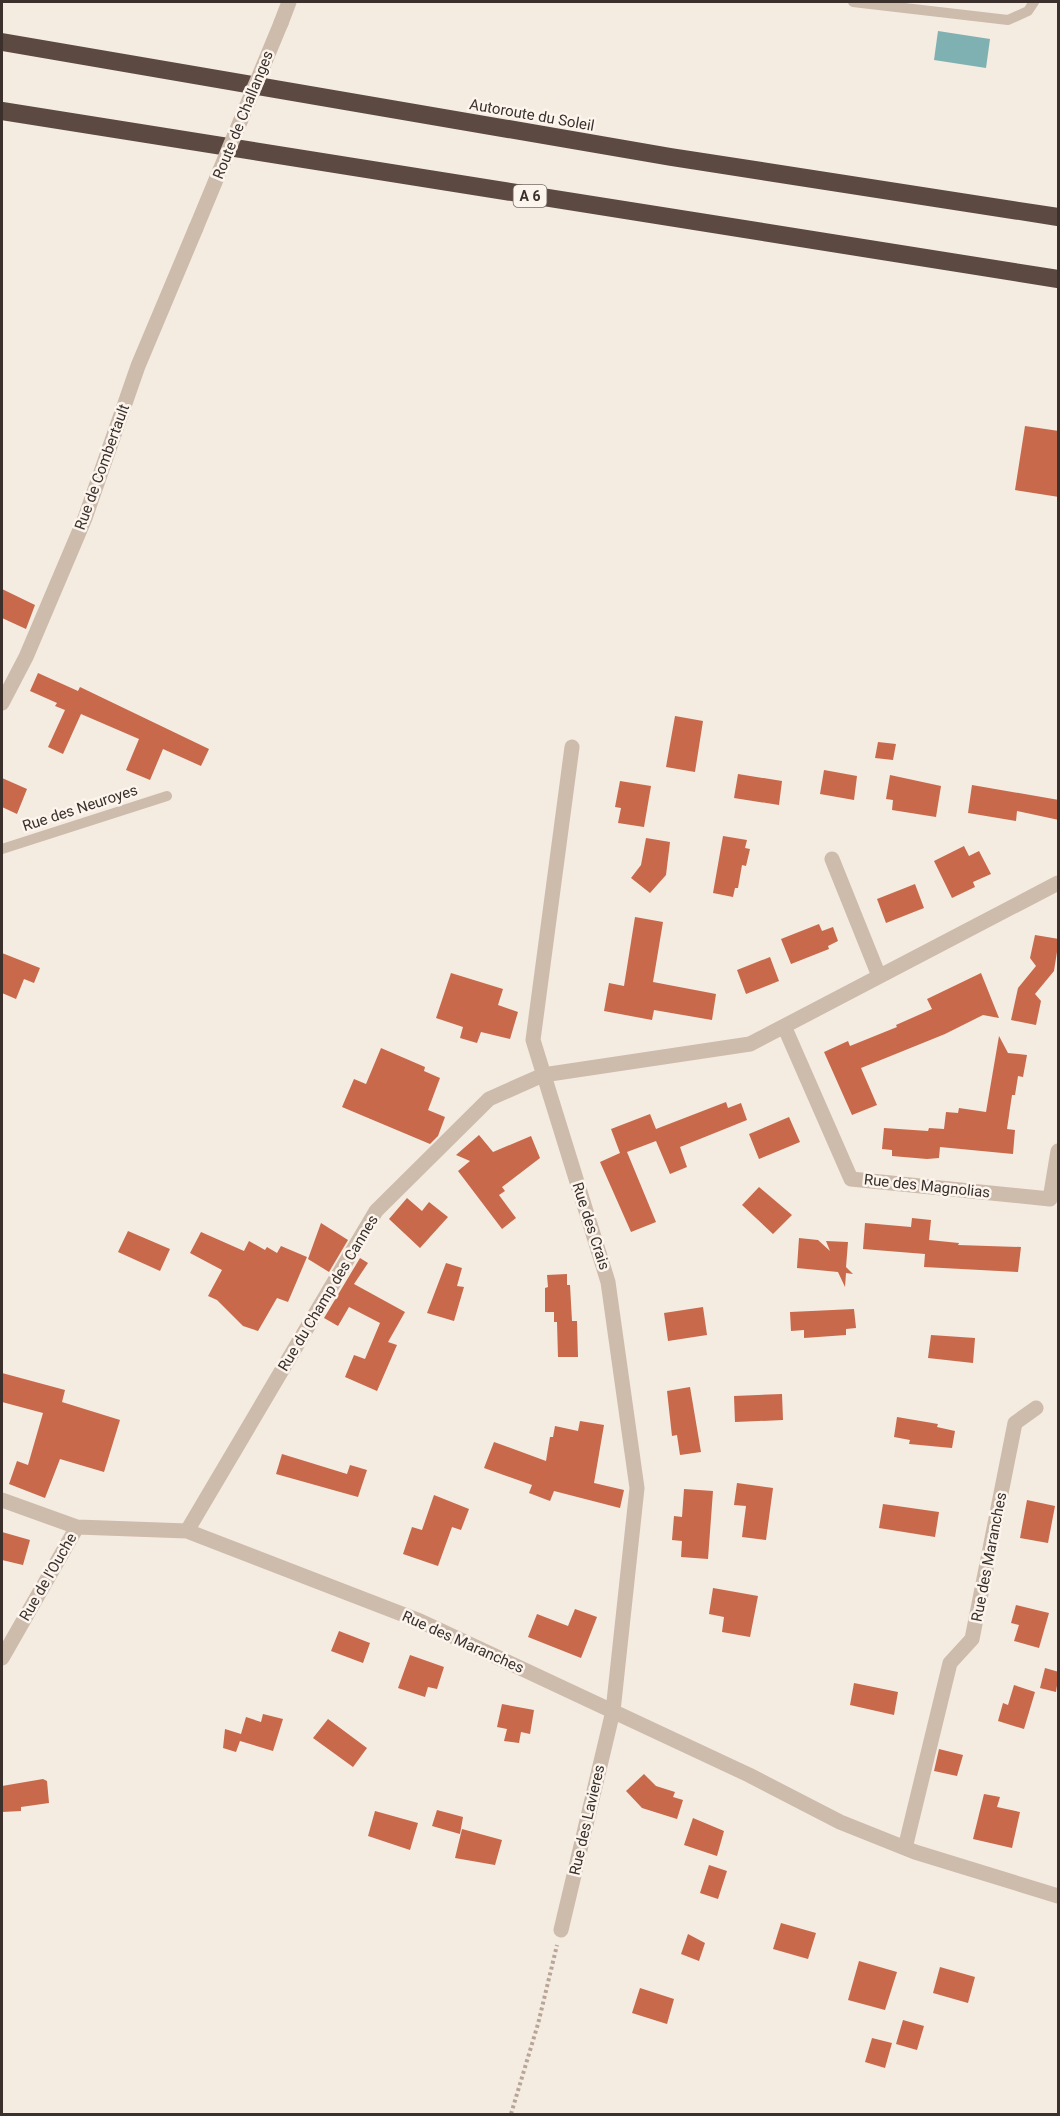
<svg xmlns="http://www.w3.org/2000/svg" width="1060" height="2116" font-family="Roboto,sans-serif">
  <rect width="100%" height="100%" fill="#f4ebe1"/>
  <!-- water -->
  <path fill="#7fb0b2" d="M938,31L990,39L986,68L934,60Z"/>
  <!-- building -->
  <path fill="#c8694b" d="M1025,426L1059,431V497L1015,490Z
    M2,589L35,605L26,629L2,618Z
    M38,673L78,691L80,687L209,749L201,766L163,749L150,780L126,770L139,739L81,714L63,754L48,747L65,710L55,706L57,703L30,691Z
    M675,716L703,721L695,772L666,767Z
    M878,742L896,744L893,760L875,758Z
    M824,770L857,776L854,800L820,794Z
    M738,774L782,781L779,805L734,798Z
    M890,775L941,786L936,817L892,810L893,800L886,799Z
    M2,778L27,789L17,814L2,807Z
    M620,781L651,786L644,827L618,823L621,808L615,807Z
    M972,785L1059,800V820L1017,811L1016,821L968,813Z
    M723,836L747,840L745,848L750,849L746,866L742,865L738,888H735L733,897L713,893Z
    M646,838L670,842L666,875L650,893L631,878L641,865Z
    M964,846L969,856L979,851L991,874L973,882L975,887L952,898L934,861Z
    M915,884L924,908L886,923L877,899Z
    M635,917L663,922L653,982L716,994L712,1020L654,1010L652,1020L604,1011L609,983L624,986Z
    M819,924L822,931L833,927L838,941L828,946L829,949L791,964L781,939Z
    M1035,935L1059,939L1054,971L1035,994L1041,1001L1036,1025L1011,1020L1018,988L1036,966L1030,958Z
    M2,953L40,968L34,983L24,979L16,999L2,993Z
    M770,957L779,981L746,994L737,970Z
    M451,973L503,989L498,1005L518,1012L510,1039L481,1032L477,1043L460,1038L463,1027L436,1018Z
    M981,973L999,1018L983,1015L945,1034L861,1068L877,1105L852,1115L824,1052L848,1041L850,1046L897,1027L896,1025L932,1009L927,999Z
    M999,1036L1008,1053L1027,1055L1023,1077L1018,1076L1015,1095H1012L1007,1129L1015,1130L1013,1154L940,1147L939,1158L927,1159L892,1156V1150L882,1149L884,1128L928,1131L929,1128L944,1129L946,1112L958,1113L959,1108L986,1112Z
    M381,1048L425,1067L424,1071L440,1078L428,1110L445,1117L438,1136L430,1144L342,1107L354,1079L366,1084Z
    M726,1102L728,1108L741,1103L747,1120L680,1147L687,1167L670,1174L656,1141L627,1152L656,1222L631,1232L600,1162L620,1153L611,1129L650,1114L656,1129Z
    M789,1117L800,1142L759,1159L749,1134Z
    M479,1135L493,1152L531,1136L540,1158L502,1187L505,1191L499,1195L516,1218L502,1229L458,1171L470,1161L456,1155Z
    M759,1187L792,1215L773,1234L742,1205Z
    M407,1198L422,1211L429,1202L448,1217L420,1248L389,1219Z
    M912,1218L931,1220L929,1240L959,1243L958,1245L1021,1247L1018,1272L924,1267L925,1254L863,1249L865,1223L911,1227Z
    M321,1223L348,1240L329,1272L308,1259Z
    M128,1231L170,1249L160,1271L118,1252Z
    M201,1232L244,1251L249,1241L265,1250L267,1247L277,1253L281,1246L307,1257L288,1302L277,1298L258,1331L243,1326L217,1300L208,1296L222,1270L190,1253Z
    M799,1238L818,1240L830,1251L826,1241L848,1242L846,1267L853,1274L846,1273L845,1287L838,1272L797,1268Z
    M360,1258L368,1263L354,1284L405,1312L388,1342L397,1345L377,1391L345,1377L354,1355L365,1359L380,1323L349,1307L338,1326L324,1318Z
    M446,1263L462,1268L457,1286L464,1287L454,1321L427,1313Z
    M567,1274V1285H570L572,1321H577L578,1357H558L557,1322H554V1312H545V1288L548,1287L547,1275Z
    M703,1307L707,1335L668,1341L664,1313Z
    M854,1309L856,1328L846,1329V1335L804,1338V1330L791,1331L790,1312Z
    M931,1335L975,1338L973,1363L928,1358Z
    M2,1373L65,1390L62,1402L120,1420L104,1472L60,1459L45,1498L9,1484L17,1461L28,1465L43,1413L2,1402Z
    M690,1387L701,1452L680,1455L677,1435L672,1436L667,1391Z
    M782,1394L783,1420L735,1422L734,1396Z
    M897,1417L938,1424L937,1427L955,1431L952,1448L909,1444L910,1440L894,1437Z
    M580,1421L604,1425L594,1483L624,1490L620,1508L554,1491L550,1501L529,1493L532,1485L484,1468L494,1442L546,1461L550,1437H553L555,1426L578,1431Z
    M282,1454L347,1474L350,1465L367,1470L358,1497L276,1474Z
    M737,1483L773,1488L766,1540L742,1537L746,1506L734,1505Z
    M684,1489L713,1491L708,1559L681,1557L682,1541L672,1540L674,1516L682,1517Z
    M434,1495L469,1509L461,1530L452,1527L438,1566L403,1554L412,1527L422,1530Z
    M1027,1500L1055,1506L1048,1543L1020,1538Z
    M883,1504L939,1512L935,1537L879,1528Z
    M2,1532L30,1540L23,1565L2,1560Z
    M713,1588L758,1596L750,1637L722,1632L724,1617L709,1614Z
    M1016,1605L1049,1613L1039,1648L1014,1641L1019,1625L1011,1623Z
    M575,1609L597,1617L581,1658L528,1637L537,1614L568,1626Z
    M339,1631L370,1643L363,1663L331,1651Z
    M410,1655L444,1667L437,1689L428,1687L425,1697L398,1688Z
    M1045,1668L1059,1672L1056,1692L1040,1688Z
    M854,1683L898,1692L894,1715L850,1705Z
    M1014,1685L1035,1692L1024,1729L998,1721L1003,1703L1008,1705Z
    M502,1704L534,1710L530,1734L521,1732L519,1743L504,1741L507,1729L497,1727Z
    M263,1714L283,1719L273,1751L240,1741L236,1752L223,1748L225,1729L241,1734L246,1717L261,1722Z
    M328,1719L367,1748L353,1767L313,1738Z
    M939,1749L963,1755L957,1776L934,1771Z
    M644,1774L656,1786L675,1792L673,1797L683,1800L677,1819L642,1808L626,1791Z
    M43,1779L47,1781L49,1803L21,1807V1811L2,1812V1786Z
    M984,1794L1000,1797L997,1807L1020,1812L1012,1848L973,1839Z
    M437,1810L463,1817L460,1834L432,1826Z
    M375,1811L418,1823L410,1850L368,1836Z
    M693,1818L724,1831L717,1856L684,1845Z
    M462,1829L502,1840L495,1865L455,1858Z
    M709,1865L727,1871L718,1899L700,1893Z
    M781,1923L816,1933L808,1959L773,1949Z
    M688,1934L705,1943L699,1961L681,1954Z
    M859,1961L897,1972L885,2010L848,2000Z
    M940,1967L975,1977L968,2003L933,1993Z
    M640,1988L674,1999L667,2024L632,2013Z
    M903,2020L924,2026L917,2050L896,2044Z
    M872,2038L892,2043L885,2068L865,2062Z"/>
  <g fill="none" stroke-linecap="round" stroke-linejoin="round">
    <!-- path -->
    <path stroke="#b9a596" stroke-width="4" stroke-dasharray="3 3" stroke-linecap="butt" d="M511,2114L538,2024L557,1945"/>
    <!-- service -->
    <path stroke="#cdbbac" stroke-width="10" d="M853,2L1008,20L1028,11L1034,2
      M2,849L167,796"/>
    <!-- minor -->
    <path stroke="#cdbbac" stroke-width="15" d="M832,859L879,976
      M784,1026L851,1179L1050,1199L1058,1151
      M2,1500L77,1527L187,1531L420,1621L749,1775L840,1822L915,1852L1058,1896
      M187,1531L376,1211L489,1099L543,1075L750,1044L1058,883
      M2,1658L77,1527
      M905,1848L950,1663L972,1639L1015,1423L1036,1408
      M561,1930L613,1711L637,1488L608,1282L533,1040L572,747"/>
    <!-- tertiary -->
    <path stroke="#cdbbac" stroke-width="15" d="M281,23L289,2
      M2,703L26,657L85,518L138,366L196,228"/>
    <!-- motorway -->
    <path stroke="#5c4a42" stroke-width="18" d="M2,42L671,157L1058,217
      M2,111L1058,279"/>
    <!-- tertiary-bridge -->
    <path stroke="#cdbbac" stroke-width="15" d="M196,228L281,23"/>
  </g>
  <g text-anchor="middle" stroke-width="5" stroke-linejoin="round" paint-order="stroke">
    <!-- shield labels -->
    <rect fill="#fbf5ee" stroke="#756b66" stroke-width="1.5" x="513.5" y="185" width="33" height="22" rx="4.5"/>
    <g font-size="14" font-weight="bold" fill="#3b302b">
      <text x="530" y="201">A 6</text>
    </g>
    <!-- street labels -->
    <g font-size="15" fill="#3b302b" stroke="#fbf5ee">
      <text transform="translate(243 115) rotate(-68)" y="5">Route de Challanges</text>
      <text transform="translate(532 115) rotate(10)" y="5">Autoroute du Soleil</text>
      <text transform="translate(102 467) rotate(-70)" y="5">Rue de Combertault</text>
      <text transform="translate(80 808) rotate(-18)" y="5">Rue des Neuroyes</text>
      <text transform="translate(927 1186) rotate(6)" y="5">Rue des Magnolias</text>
      <text transform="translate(591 1226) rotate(72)" y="5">Rue des Crais</text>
      <text transform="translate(328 1293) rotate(-59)" y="5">Rue du Champ des Cannes</text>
      <text transform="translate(989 1557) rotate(-79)" y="5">Rue des Maranches</text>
      <text transform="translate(48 1577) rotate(-60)" y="5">Rue de l'Ouche</text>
      <text transform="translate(463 1642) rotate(24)" y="5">Rue des Maranches</text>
      <text transform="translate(587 1820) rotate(-77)" y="5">Rue des Lavieres</text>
    </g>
  </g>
  <!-- border -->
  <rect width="1060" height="2116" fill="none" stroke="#3b302b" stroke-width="6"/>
</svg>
